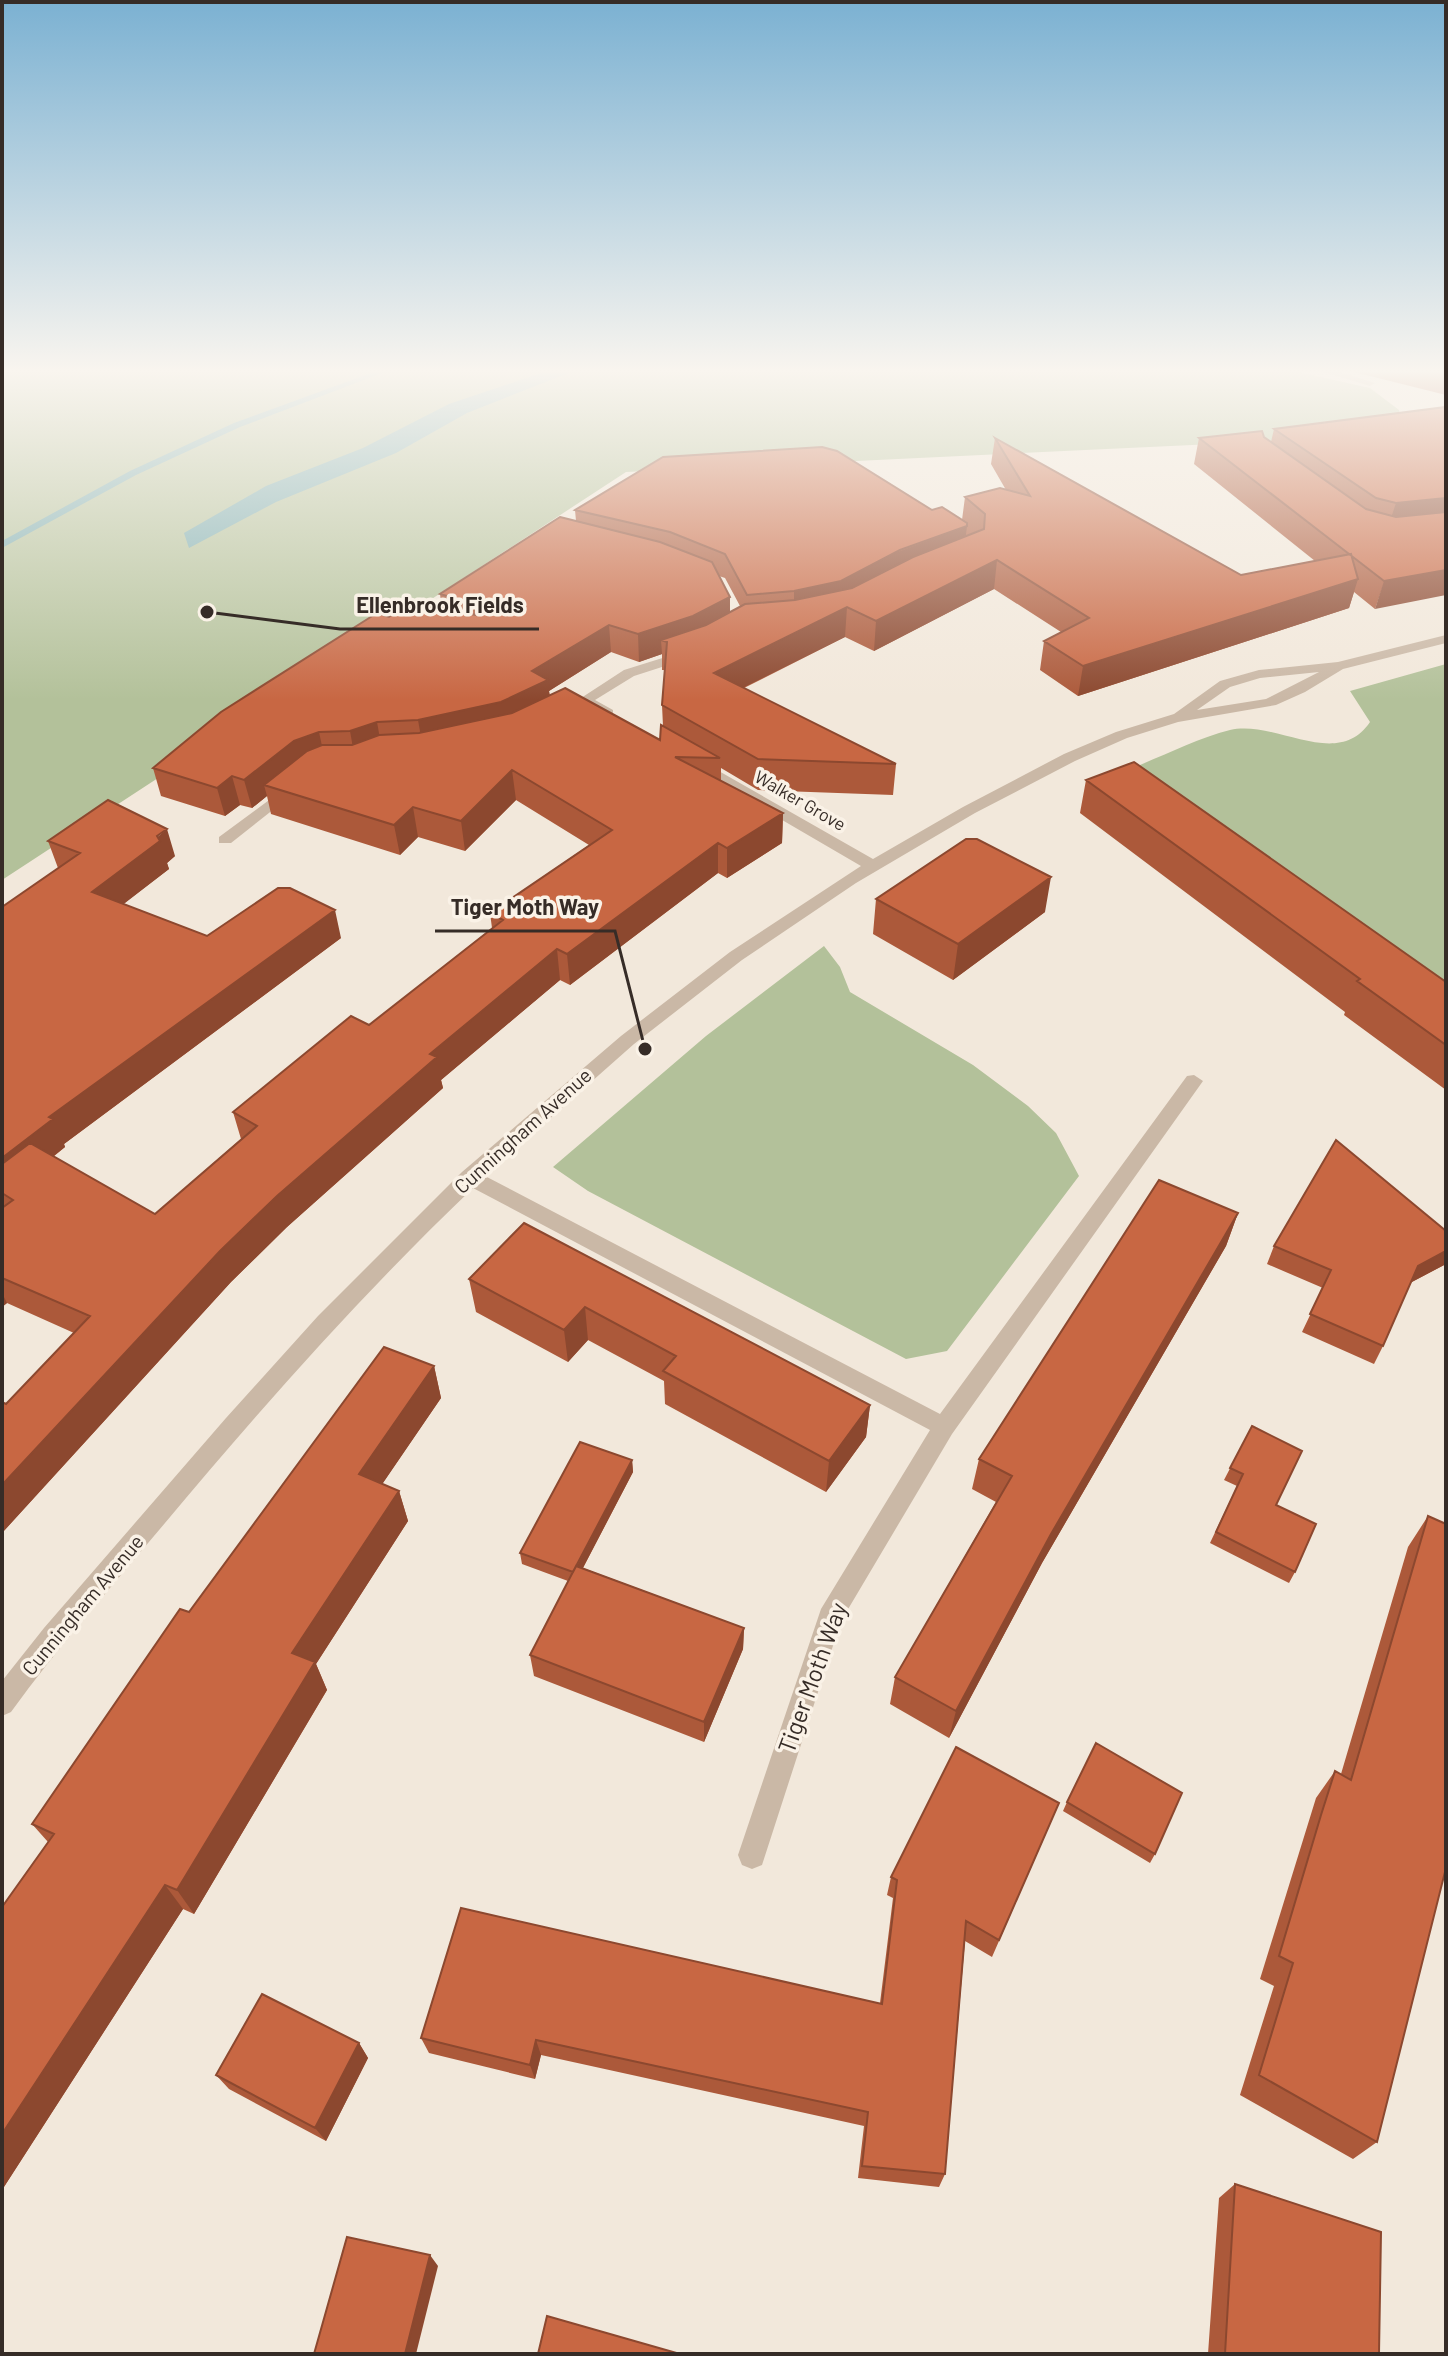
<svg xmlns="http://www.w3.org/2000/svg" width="1448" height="2356" font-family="Barlow,sans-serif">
  <rect width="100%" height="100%" fill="#f2e8db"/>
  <!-- green -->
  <path fill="#b3c19a" d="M2,370H1289L1370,388L1399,410L1401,421L1275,441L626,472L2,880Z
    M1446,664V1006L1125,771C1159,758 1195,739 1230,730C1275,719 1337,771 1370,722L1350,691Z
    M824,946L840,967L850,992L973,1065L1028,1106L1056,1133L1079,1176L947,1351L906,1359L588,1191L553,1167L706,1036Z"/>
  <!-- water -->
  <path fill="#79acb0" d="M550,370H576L467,413L396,453L276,502L189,548L184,533L266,486L363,448L449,404Z"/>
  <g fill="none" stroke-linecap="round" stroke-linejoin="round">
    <!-- stream -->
    <path fill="#79acb0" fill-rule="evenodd" d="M379,370H390L240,427L136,475L2,548V541L130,471L234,423Z"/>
    <!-- minor -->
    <path fill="#cab8a6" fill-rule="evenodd" d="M1317,370H1333L1375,383L1370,386Z
      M1446,635V643L1343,669L1305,692L1276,705L1178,722L1127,738L1075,761L975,813L856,883L742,960L634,1044L485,1176L940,1414L1187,1076L1194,1075L1203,1081L952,1434L841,1621L762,1865L752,1869L742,1865L738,1855L821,1609L930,1430L473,1188C363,1293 262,1407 165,1523C113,1585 59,1646 11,1712L2,1716V1681L44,1628L226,1418L318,1316L462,1172L621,1036L730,952L861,866L693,768V762H703L873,859L963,807L1064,754L1116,732L1174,714L1220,681L1259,670L1338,662ZM1319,672L1266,699L1197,710L1230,687L1260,678Z
      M688,650L693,651V657L634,676L595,700L613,710V716H603L578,700L624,670Z
      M288,786L296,791L293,794L231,843H219V837Z"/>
  </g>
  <!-- wall -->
  <path fill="#ac593a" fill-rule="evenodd" d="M1346,370H1446V395Z
    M1446,407L1375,609L1354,592L1349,608L1078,696L1040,670L1044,641L1061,632L994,589L874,651L845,637L744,688L896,764L893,795L758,790L721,768V781L783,813L782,843L727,878L718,873L570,985L560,980L441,1080L443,1088L287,1227L231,1282L2,1533V1402L6,1404L74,1333L7,1303L2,1307V907L58,868L48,841L175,856L167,863L169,869L123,904L207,936L341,938L64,1144L65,1147L53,1157L155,1214L241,1139L233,1112L369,1025L492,928L490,913L589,845L516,800L465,851L418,837L400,855L271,814L267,796L252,808L240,805L225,816L161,796L153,768L389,617L415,610L442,609L440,594L576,521L575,510H932L962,520L965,497L1006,490L991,464L995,438L1241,575L1315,561L1194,464L1199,438L1264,437L1271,442L1274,429ZM719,576L725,578L740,606L730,612V597ZM611,652L639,662L662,654V670H665L662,705L663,726L660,740L550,696L549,691Z
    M1086,780L1446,982V1090L1344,1015L1345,1012L1080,813Z
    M876,899L1045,912L953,980L873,934Z
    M1238,1213L1226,1246L1042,1563L949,1738L890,1704L895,1677L996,1502L972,1489L979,1459Z
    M524,1223L870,1405L866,1437L826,1492L665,1404L664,1381L588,1340L568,1362L476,1312L469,1279Z
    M1446,1231V1264L1410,1283L1383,1346L1374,1364L1302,1332L1323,1288L1267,1264L1274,1246Z
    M434,1366L441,1398L382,1484L399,1491L408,1521L316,1664L327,1690L194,1914L183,1909L2,2190V1907L48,1842L32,1824Z
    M1252,1426L1295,1572L1289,1583L1210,1543L1237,1486L1224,1480Z
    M632,1460L633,1472L583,1568L744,1628L743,1649L704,1742L534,1676L530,1655L568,1581L522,1564L520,1553Z
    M1428,1516L1377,2142L1353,2159L1240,2095L1274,1986L1260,1979L1316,1798L1335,1771L1341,1774L1408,1547Z
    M1067,1802L1155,1854L1150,1863L1063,1811Z
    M1051,1822L992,1957L965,1941L945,2174L939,2187L858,2178L864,2126L541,2055L535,2079L429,2053L421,2038L880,2003L893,1898L887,1895L891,1877Z
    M359,2043L368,2058L326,2141L229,2089L216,2075Z
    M1235,2184L1379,2354H1208L1219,2198Z"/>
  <!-- shaded-wall -->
  <path fill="#8c482f" d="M1446,498V524L1387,530L1396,503Z
    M967,526L964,550L794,615V591Z
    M997,560L994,589L874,651L876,621Z
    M1446,570V595L1375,609L1384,581Z
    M1358,579L1349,608L1078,696L1083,666Z
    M730,597V624L667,642L661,640L662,654L639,662L638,634Z
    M847,607L845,637L714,702V673Z
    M609,625L611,652L549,691L551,708L423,748L418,720L532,671Z
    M377,722L382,750L355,759L350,731Z
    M319,732L325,760L264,785L267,796L252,808L244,780L294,741Z
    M512,770L516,800L465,851L461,821Z
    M232,776L240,805L225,816L217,788Z
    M413,807L418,837L400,855L394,825Z
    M783,813L782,843L727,878V848Z
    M167,829L175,856L167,863L169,869L103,920L92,892Z
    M718,843V873L570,985L567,954Z
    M1051,877L1045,912L953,980L958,944Z
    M335,910L341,938L64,1144L65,1147L8,1192L2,1181V1158L49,1117Z
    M557,949L560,980L441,1080L443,1088L287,1227L231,1282L2,1533V1485L220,1251L277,1196L430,1054Z
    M1238,1213L1226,1246L1042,1563L949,1738L956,1711L1051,1534Z
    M1446,1251V1264L1408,1284L1418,1266Z
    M2,1293L7,1303L2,1307Z
    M585,1307L588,1340L568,1362L564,1330Z
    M434,1366L441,1398L368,1505L359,1474Z
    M870,1405L866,1437L826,1492L829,1461Z
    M632,1460L633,1472L575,1583L574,1572Z
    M399,1491L408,1521L316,1664L327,1690L194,1914L177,1890L292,1653Z
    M744,1628L743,1649L704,1742V1722Z
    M165,1885L183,1909L2,2190V2134Z
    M536,2040L541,2055L535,2079L530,2065Z
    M359,2043L368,2058L326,2141L315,2128Z
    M430,2255L438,2266L416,2354H405Z"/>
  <!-- building -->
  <path fill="#c86743" stroke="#8c482f" stroke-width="2" d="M1446,407V498L1396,503L1376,498L1274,429Z
    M1262,431L1264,437L1366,509L1396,517L1446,512V570L1384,581L1199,438Z
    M995,438L1241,575L1351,554L1358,579L1083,666L1044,641L1089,618L997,560L876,621L847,607L714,673L896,764L758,759L662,705L667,642L661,640L706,625L745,604L795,600L852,588L913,557L984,529L985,514L965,497L1000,488L1030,496Z
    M822,447L837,451L932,510L942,507L967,523V526L900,550L841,581L794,591L747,595L725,554L670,532L575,510L663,457Z
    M560,517L660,542L712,562L730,597L693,616L638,634L609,625L532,671L548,680L501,702L418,720L377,722L350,731L319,732L294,741L244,780L232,776L217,788L153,768L221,712L377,613L389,617L405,606L415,610L422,605L476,615L475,604L440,594Z
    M565,688L660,740L661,725L720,758L675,757L783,813L727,848L718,843L567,954L557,949L430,1054L437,1057L277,1196L220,1251L2,1485V1402L6,1404L90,1316L2,1278V1208L13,1200L2,1193V1164L30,1143L155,1214L257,1126L233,1112L351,1016L369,1025L503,920L490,913L612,830L512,770L461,821L413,807L394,825L264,785L307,751L322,745H352L379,735L419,733L512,713Z
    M1134,762L1446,982V1045L1357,981L1360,979L1086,780Z
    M108,800L167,829L157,836L160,841L92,892L207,936L278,888H290L335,910L49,1117L53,1119L2,1158V907L80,853L48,841Z
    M966,839H977L1051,877L958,944L876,899Z
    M1336,1140L1446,1231V1251L1418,1266L1383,1346L1310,1314L1331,1270L1274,1246Z
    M1159,1180L1238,1213L1051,1534L956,1711L895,1677L1012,1476L979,1459Z
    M524,1223L870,1405L829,1461L663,1371L676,1356L585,1307L564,1330L469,1279Z
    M384,1347L434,1366L359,1474L399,1491L292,1653L315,1662L177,1890L165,1885L2,2134V1907L54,1834L32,1824L180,1609L189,1612Z
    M1252,1426L1302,1451L1276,1505L1316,1524L1295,1572L1216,1532L1243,1474L1230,1468Z
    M580,1442L632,1460L573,1572L520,1553Z
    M1428,1516L1446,1524V1868L1377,2142L1259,2075L1293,1963L1279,1956L1321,1815L1335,1771L1351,1780Z
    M576,1566L744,1628L704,1722L530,1655Z
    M1096,1743L1182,1793L1155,1854L1067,1802Z
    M956,1747L1059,1803L999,1940L966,1921L945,2174L862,2166L868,2112L536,2040L530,2065L421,2038L461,1908L882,2004L897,1880L891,1877Z
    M262,1994L359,2043L315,2128L216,2075Z
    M1235,2184L1381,2232L1379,2354H1225Z
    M347,2237L430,2255L405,2354H314Z
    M547,2316L680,2354H538Z"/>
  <!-- sky -->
  <linearGradient id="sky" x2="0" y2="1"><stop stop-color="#7bb1d2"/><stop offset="0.53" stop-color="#f9f5ef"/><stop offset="1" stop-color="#f9f5ef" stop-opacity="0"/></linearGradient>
  <rect width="1448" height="700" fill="url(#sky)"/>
  <g text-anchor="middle" stroke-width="7" stroke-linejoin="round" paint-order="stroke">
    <!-- far-street labels -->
    <g font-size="18" fill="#362c27" stroke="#faf2e7">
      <text transform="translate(800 801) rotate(30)" y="6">Walker Grove</text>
    </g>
    <!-- street labels -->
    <g font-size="20" fill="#362c27" stroke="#faf2e7">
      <text transform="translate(523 1131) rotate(-42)" y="7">Cunningham Avenue</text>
      <text transform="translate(83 1605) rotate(-50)" y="7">Cunningham Avenue</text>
    </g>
    <!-- near-street labels -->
    <g font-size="24" fill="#362c27" stroke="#faf2e7">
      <text transform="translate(813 1678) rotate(-70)" y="8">Tiger Moth Way</text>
    </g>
  </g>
  <!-- callouts -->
  <path fill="none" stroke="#362c27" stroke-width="3" d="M207 612L340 629H539M645 1049L615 931H435"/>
  <g fill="#362c27" stroke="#faf2e7" stroke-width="3">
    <circle cx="207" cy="612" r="8"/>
    <circle cx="645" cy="1049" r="8"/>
  </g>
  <g font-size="22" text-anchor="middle" font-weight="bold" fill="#362c27" stroke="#faf2e7" stroke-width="7" stroke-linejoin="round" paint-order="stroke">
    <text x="440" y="613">Ellenbrook Fields</text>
    <text x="525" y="915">Tiger Moth Way</text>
  </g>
  <!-- border -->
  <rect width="1448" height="2356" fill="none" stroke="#362c27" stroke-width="8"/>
</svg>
